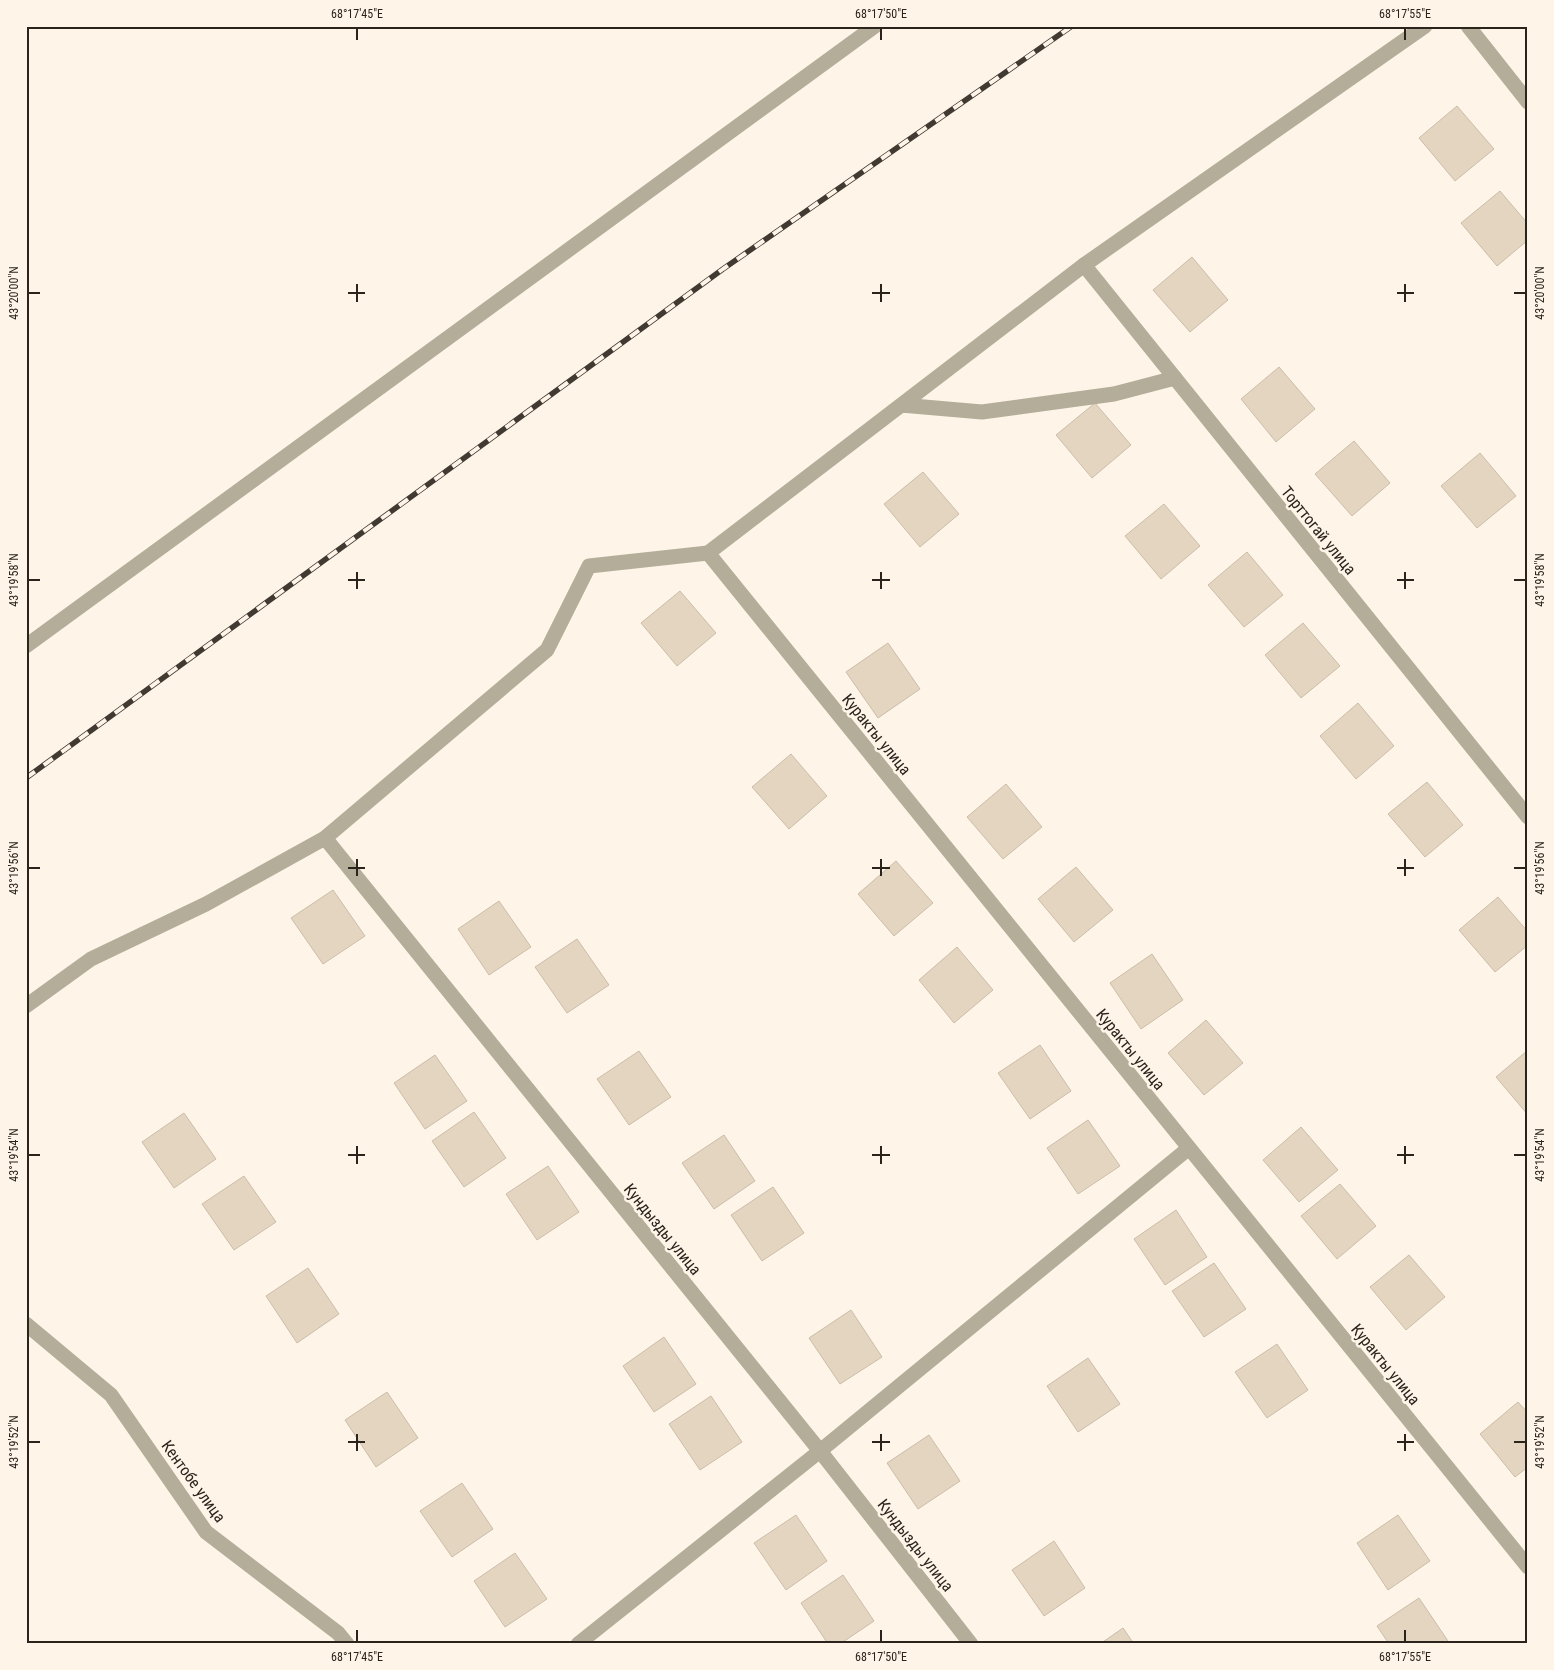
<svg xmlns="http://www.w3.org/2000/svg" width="1554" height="1670" font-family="'Roboto Condensed',sans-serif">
  <rect width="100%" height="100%" fill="#fef4e8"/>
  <!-- building -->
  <path fill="#e4d5c1" stroke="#ccbda9" d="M1457,106L1494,149L1455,181L1419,138Z
    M1500,191L1528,224V240L1497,266L1461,223Z
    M1192,257L1228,300L1190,332L1153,290Z
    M1279,367L1315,409L1276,442L1241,399Z
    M1095,403L1131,445L1092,478L1056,435Z
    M1354,441L1390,483L1352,516L1315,474Z
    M1480,453L1516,496L1477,528L1441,486Z
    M923,472L959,514L920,547L884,504Z
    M1164,504L1200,546L1161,579L1125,536Z
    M1247,552L1283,595L1244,627L1208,585Z
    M680,591L716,633L677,666L641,623Z
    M1303,623L1340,666L1301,698L1265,655Z
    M888,643L920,689L878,718L846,672Z
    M1358,703L1394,746L1356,779L1320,736Z
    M791,754L827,796L789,829L752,787Z
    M1427,782L1463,825L1425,857L1388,814Z
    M1006,784L1042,827L1003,859L967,817Z
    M896,861L933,903L894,936L858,894Z
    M1076,867L1113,910L1074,942L1038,899Z
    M333,890L365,936L323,964L291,918Z
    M1498,897L1528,932V945L1495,972L1459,930Z
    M499,901L531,947L489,975L458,929Z
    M577,939L609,985L567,1013L535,967Z
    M957,947L993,990L954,1023L919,980Z
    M1152,954L1183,1000L1141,1029L1110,983Z
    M1206,1020L1243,1063L1204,1095L1168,1053Z
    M1040,1045L1071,1091L1030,1119L998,1073Z
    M1528,1050V1115L1496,1077Z
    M639,1051L671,1097L629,1125L597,1079Z
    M435,1055L467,1101L425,1129L394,1083Z
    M474,1112L506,1158L464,1187L432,1141Z
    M184,1113L216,1159L174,1188L142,1142Z
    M1088,1120L1120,1166L1078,1194L1047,1148Z
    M1301,1127L1338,1170L1299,1202L1263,1160Z
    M724,1135L755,1181L714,1209L682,1163Z
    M548,1166L579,1212L537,1240L506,1194Z
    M244,1176L276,1222L234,1250L202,1204Z
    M1340,1184L1376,1226L1337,1259L1301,1216Z
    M773,1187L804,1233L762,1261L731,1215Z
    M1176,1210L1207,1257L1165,1285L1134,1239Z
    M1409,1255L1445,1297L1406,1330L1370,1287Z
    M1214,1263L1246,1309L1204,1337L1172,1291Z
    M308,1268L339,1314L297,1343L266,1296Z
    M851,1310L882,1357L840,1384L809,1338Z
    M664,1337L696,1384L654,1412L623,1366Z
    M1277,1344L1308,1390L1267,1418L1235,1372Z
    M1088,1358L1120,1404L1078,1432L1047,1386Z
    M387,1392L418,1438L376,1467L345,1420Z
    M711,1396L742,1442L700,1470L669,1424Z
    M1518,1402L1528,1413V1467L1515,1477L1480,1434Z
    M929,1435L960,1481L918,1509L887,1463Z
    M462,1483L493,1529L452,1557L420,1511Z
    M796,1515L827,1561L786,1590L754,1543Z
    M1398,1515L1430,1561L1388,1590L1357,1543Z
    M1054,1541L1085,1588L1044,1616L1012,1570Z
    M515,1553L547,1599L505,1627L474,1581Z
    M843,1575L874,1621L840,1644H828L801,1603Z
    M1419,1598L1450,1644H1389L1377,1626Z
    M1123,1628L1134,1644H1100Z"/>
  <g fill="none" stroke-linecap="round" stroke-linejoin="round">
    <!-- lane -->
    <path stroke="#b3ad99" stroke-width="15" d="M901,405L982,412L1114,394L1175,378
      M26,646L875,26
      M26,1006L91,959L206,904L325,838L547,650L589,566L708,553L1084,265L1425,26
      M578,1644L820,1451L1189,1148"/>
    <!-- street -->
    <path stroke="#b3ad99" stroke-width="15" d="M1468,26L1528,102
      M1084,265L1528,817
      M708,553L1528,1567
      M325,838L820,1451L971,1644
      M26,1324L111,1395L206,1532L338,1633L347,1644"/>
    <!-- rail casing -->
    <g stroke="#413a32" stroke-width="5.5">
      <path id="rail" d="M26,778L723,269L1072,26"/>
    </g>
    <!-- rail -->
    <use href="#rail" stroke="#fef4e8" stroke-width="4" stroke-dasharray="11" stroke-linecap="butt"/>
  </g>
  <!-- ticks -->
  <path fill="none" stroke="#2a241c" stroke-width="2" d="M357,28V40M881,28V40M1405,28V40M357,284V302M881,284V302M1405,284V302M28,293H40M348,293H365M872,293H890M1397,293H1414M1514,293H1526M357,572V589M881,572V589M1405,572V589M28,580H40M348,580H365M872,580H890M1397,580H1414M1514,580H1526M357,859V876M881,859V876M1405,859V876M28,868H40M348,868H365M872,868H890M1397,868H1414M1514,868H1526M357,1146V1164M881,1146V1164M1405,1146V1164M28,1155H40M348,1155H365M872,1155H890M1397,1155H1414M1514,1155H1526M357,1434V1451M881,1434V1451M1405,1434V1451M28,1442H40M348,1442H365M872,1442H890M1397,1442H1414M1514,1442H1526M357,1630V1642M881,1630V1642M1405,1630V1642"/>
  <g text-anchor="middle" stroke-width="5" stroke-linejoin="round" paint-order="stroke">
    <!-- street labels -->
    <g font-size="16" fill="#2a241c" stroke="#fef4e8">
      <text transform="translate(1319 530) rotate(51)" y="6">Торттогай улица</text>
      <text transform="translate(877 734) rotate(51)" y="6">Куракты улица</text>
      <text transform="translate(1131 1049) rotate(51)" y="6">Куракты улица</text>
      <text transform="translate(663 1229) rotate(51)" y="6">Кундызды улица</text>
      <text transform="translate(1386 1364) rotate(51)" y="6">Куракты улица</text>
      <text transform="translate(194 1481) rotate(54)" y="6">Кентобе улица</text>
      <text transform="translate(916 1545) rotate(52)" y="6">Кундызды улица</text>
    </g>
  </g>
  <!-- border -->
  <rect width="1554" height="1670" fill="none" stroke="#fef4e8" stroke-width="55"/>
  <rect x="28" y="28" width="1498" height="1614" fill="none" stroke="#2a241c" stroke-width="2"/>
  <g font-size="12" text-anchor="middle" fill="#2a241c">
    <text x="357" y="18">68°17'45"E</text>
    <text x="881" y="18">68°17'50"E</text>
    <text x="1405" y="18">68°17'55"E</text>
    <text transform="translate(14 293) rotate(-90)" y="4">43°20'00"N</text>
    <text transform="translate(1540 293) rotate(-90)" y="4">43°20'00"N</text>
    <text transform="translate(14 580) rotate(-90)" y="4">43°19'58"N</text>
    <text transform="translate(1540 580) rotate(-90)" y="4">43°19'58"N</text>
    <text transform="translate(14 868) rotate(-90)" y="4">43°19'56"N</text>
    <text transform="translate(1540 868) rotate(-90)" y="4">43°19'56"N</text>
    <text transform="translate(14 1155) rotate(-90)" y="4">43°19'54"N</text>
    <text transform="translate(1540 1155) rotate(-90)" y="4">43°19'54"N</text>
    <text transform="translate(14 1442) rotate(-90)" y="4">43°19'52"N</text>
    <text transform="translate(1540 1442) rotate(-90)" y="4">43°19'52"N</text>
    <text x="357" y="1661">68°17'45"E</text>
    <text x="881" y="1661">68°17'50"E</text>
    <text x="1405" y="1661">68°17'55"E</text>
  </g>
</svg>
